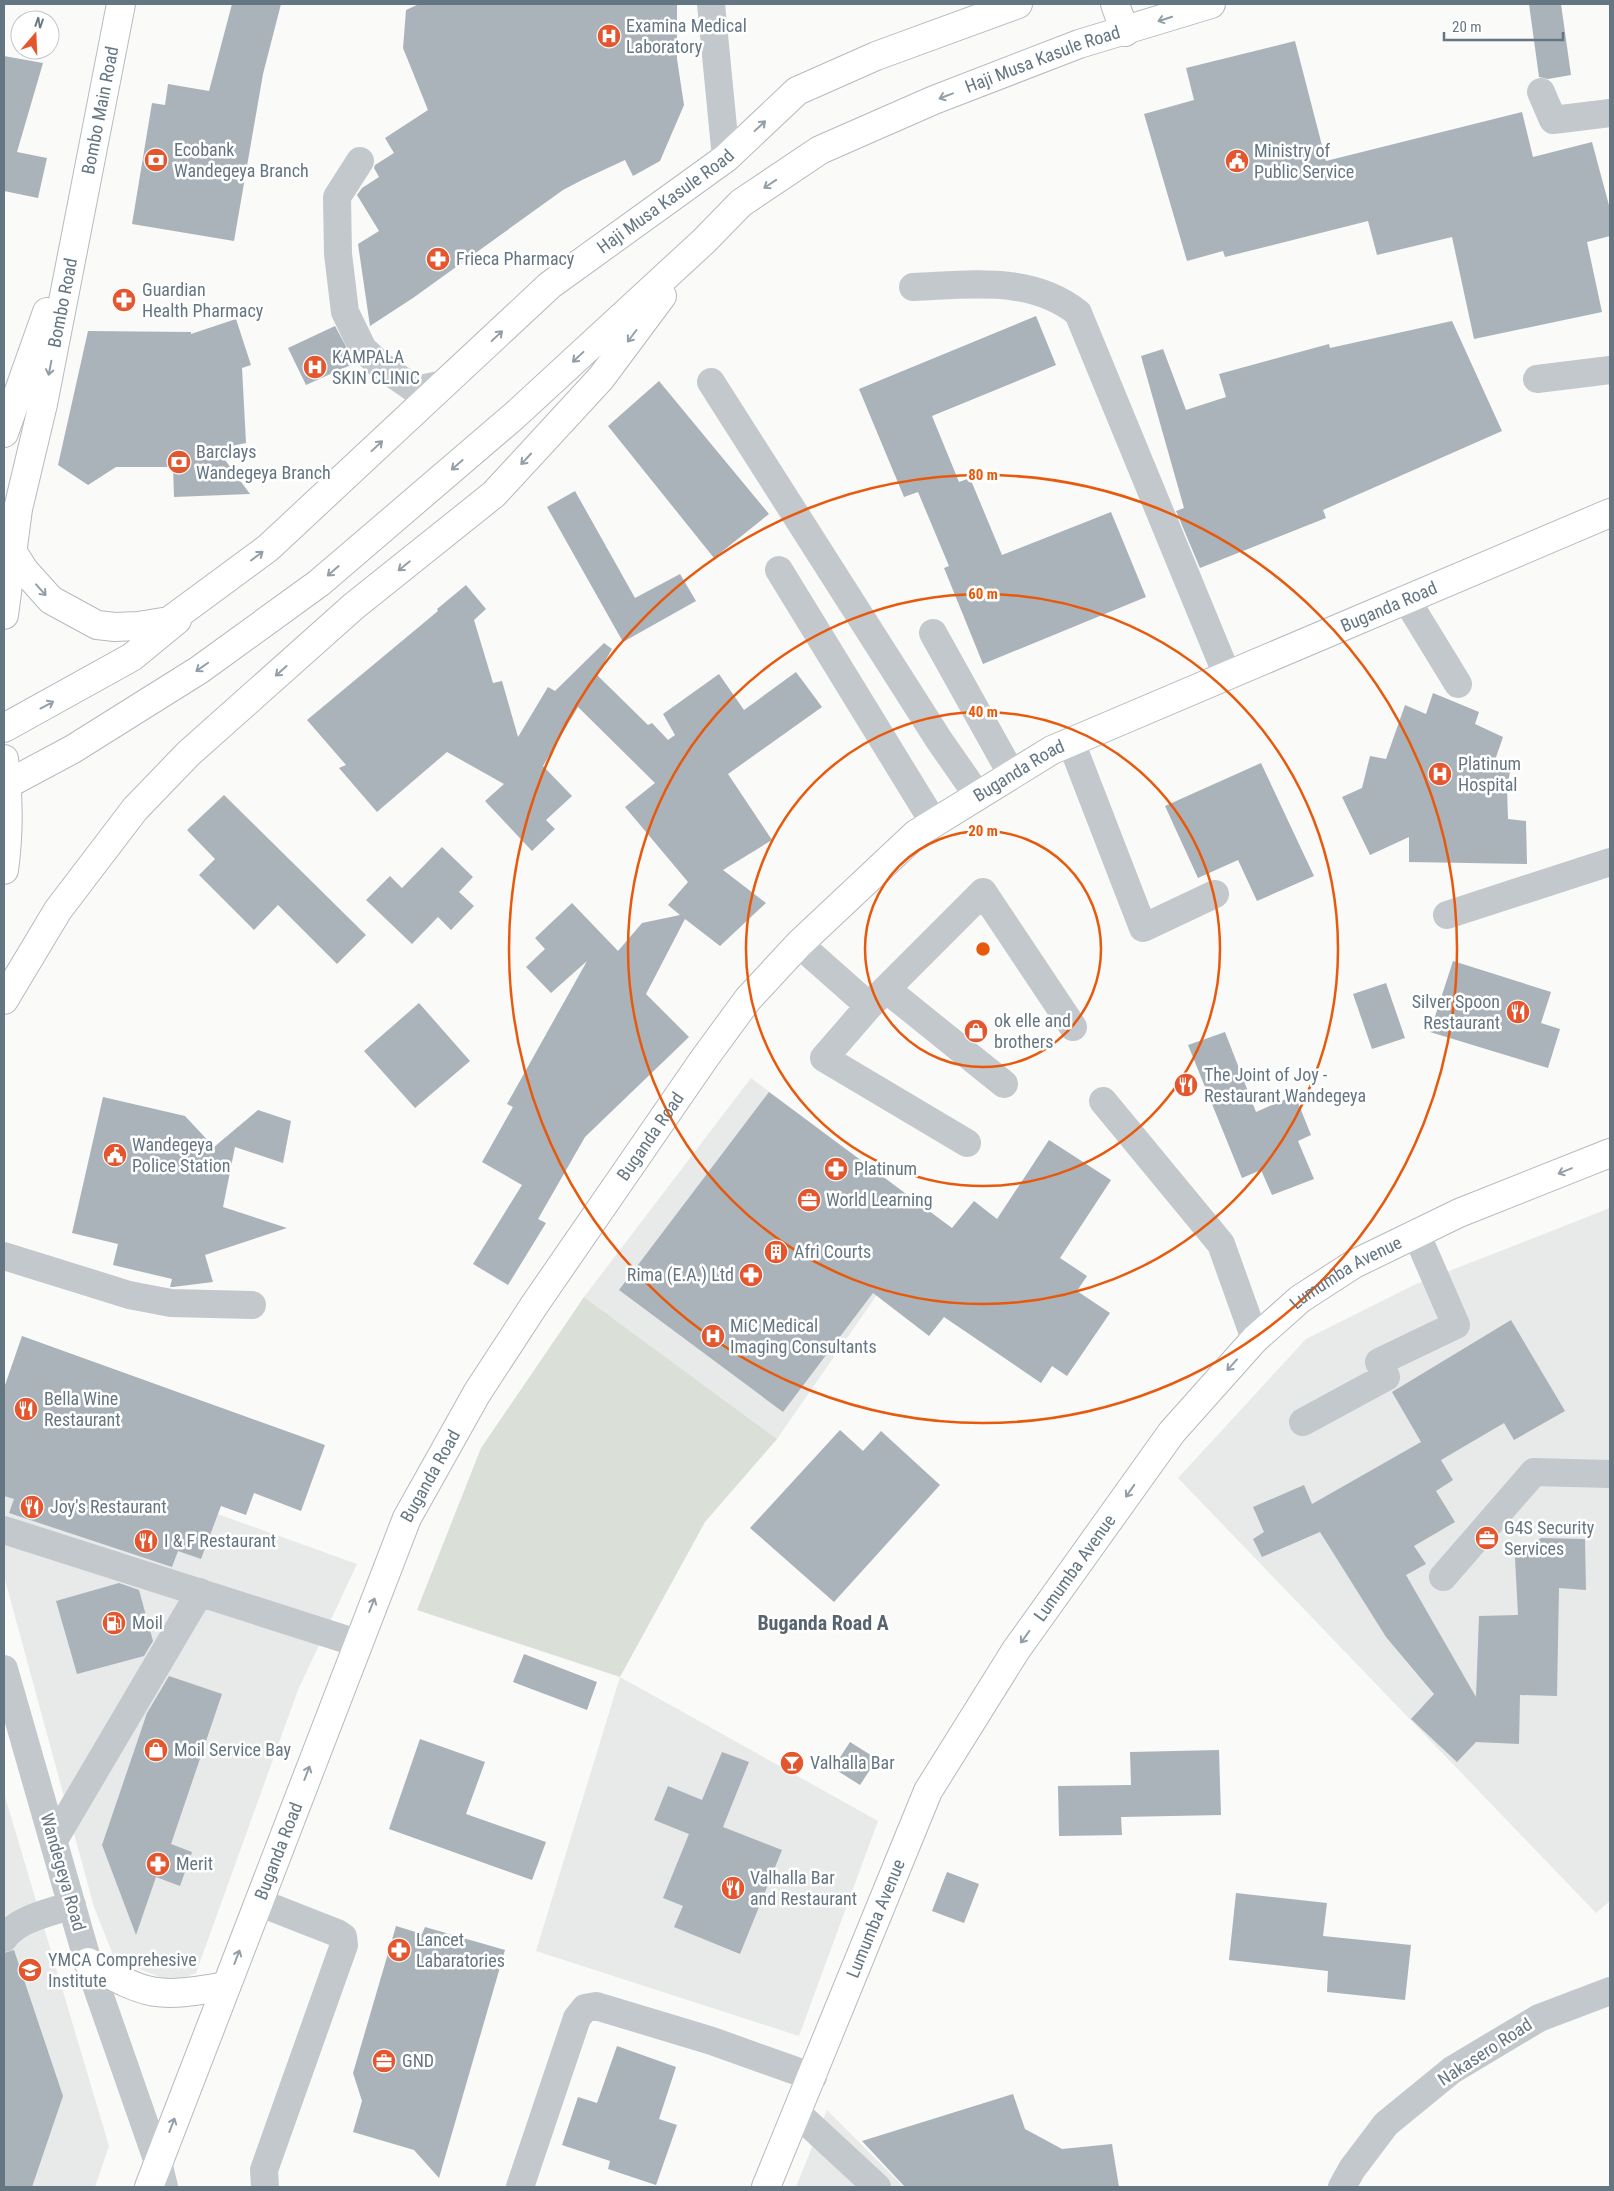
<svg xmlns="http://www.w3.org/2000/svg" width="1614" height="2191" font-family="'Roboto Condensed',sans-serif">
  <rect width="100%" height="100%" fill="#fafaf8"/>
  <!-- built -->
  <path fill="#e8e9e9" d="M751,1078L933,1214L777,1439L584,1297Z
    M1610,1208V1901L1596,1913L1178,1478L1306,1339L1416,1284Z
    M4,1429L198,1507L357,1564L298,1690L196,1973L173,1982L115,1960L94,1907L4,1576Z
    M620,1677L878,1821L799,2036L536,1951Z
    M4,1793L109,2146L95,2187H4Z
    M827,2110L904,2187H796Z"/>
  <!-- green -->
  <path fill="#dadfd7" d="M584,1297L777,1439L705,1522L620,1677L417,1610L481,1448Z"/>
  <!-- building -->
  <path fill="#aab3b9" d="M232,4H281L263,74L234,241L132,224L152,103L165,105L168,84L209,91Z
    M419,4H677V59L684,105L660,161L633,176L625,160L582,180L563,190L413,298L370,326L358,244L379,231L357,195L362,188L379,177L374,168L375,165L394,153L385,138L428,110L403,48L406,10Z
    M1529,4H1561L1571,75L1548,79L1539,77Z
    M1295,41L1326,161L1522,112L1533,157L1592,142L1610,209V236L1587,242L1602,312L1474,339L1452,237L1377,255L1368,221L1225,257L1223,251L1187,261L1144,114L1194,100L1186,68Z
    M4,56L43,63L17,152L47,158L38,198L4,191Z
    M1036,316L1056,365L932,416L959,482L970,478L1002,555L1111,512L1146,597L983,664L944,568L949,566L918,492L904,497L859,389Z
    M236,319L251,365L242,368L246,443L217,449L250,494L174,497L173,467H116L88,485L58,465L88,331L191,332V334Z
    M1452,321L1502,431L1323,510L1326,518L1200,568L1176,511L1184,508L1141,356L1163,349L1186,410L1226,397L1219,374L1329,344L1330,348Z
    M335,326L355,363L306,385L288,348Z
    M659,381L769,514L714,558L608,426Z
    M575,491L635,598L680,574L696,601L623,642L547,507Z
    M466,585L486,609L474,620L493,683L502,681L518,737L548,687L555,691L604,643L612,649L597,675L648,725L652,723L668,740L675,735L663,714L719,674L744,710L796,672L822,707L728,774L772,840L723,870L766,903L720,946L685,919L646,994L689,1037L585,1137L538,1219L546,1223L508,1285L473,1264L522,1185L482,1162L513,1107L507,1104L587,961L551,993L526,967L545,949L535,938L572,903L618,951L642,923L680,915L668,905L688,882L625,807L655,783L578,707L543,766L572,796L546,820L555,829L532,851L485,801L504,784L447,752L377,812L339,768L346,765L307,720L438,611L437,609Z
    M1433,693L1479,712L1475,724L1503,737L1494,763L1511,766L1507,789L1508,819L1526,821L1527,864L1409,862V837L1370,855L1342,797L1362,788L1370,756L1386,759L1405,705L1426,714Z
    M1261,763L1314,876L1257,901L1238,860L1198,878L1165,806Z
    M224,795L366,935L337,964L278,905L254,930L199,875L215,859L187,830Z
    M442,847L473,877L459,892L474,906L451,930L438,917L412,944L366,900L390,876L402,888Z
    M1453,961L1551,992L1541,1023L1560,1029L1548,1068L1430,1032Z
    M1386,983L1405,1038L1372,1049L1353,994Z
    M419,1003L470,1061L415,1108L364,1051Z
    M1225,1032L1256,1112L1295,1095L1311,1135L1298,1141L1314,1179L1272,1195L1261,1170L1242,1178L1188,1045Z
    M769,1092L952,1228L974,1201L997,1219L1049,1140L1111,1180L1060,1258L1087,1276L1077,1291L1110,1313L1067,1376L1052,1366L1041,1383L944,1317L929,1336L873,1293L783,1412L619,1290Z
    M103,1097L185,1116L214,1147L258,1110L291,1121L283,1163L235,1147L223,1207L287,1228L205,1255L213,1282L173,1287H170L172,1279L113,1265L118,1244L72,1233Z
    M1511,1320L1565,1411L1514,1440L1504,1423L1441,1460L1453,1480L1436,1491L1455,1522L1414,1546L1426,1564L1406,1575L1476,1697L1479,1616L1518,1615L1515,1558L1541,1538L1585,1539L1586,1590L1559,1588L1557,1696L1520,1695L1519,1744L1476,1742L1457,1762L1411,1719L1434,1694L1386,1637L1320,1532L1262,1557L1253,1539L1264,1532L1253,1507L1304,1485L1312,1504L1421,1442L1392,1392Z
    M22,1336L325,1445L301,1511L254,1493L246,1515L221,1506L201,1559L178,1551L172,1567L9,1513L14,1499L4,1496V1388Z
    M840,1430L863,1451L881,1431L940,1485L834,1602L750,1528Z
    M119,1583L139,1590L153,1641L144,1656L77,1674L56,1601Z
    M524,1654L597,1682L587,1710L513,1682Z
    M169,1676L222,1694L171,1844L192,1852L180,1886L156,1877L136,1935L102,1845L147,1713Z
    M420,1739L485,1762L466,1814L546,1842L532,1880L389,1829Z
    M850,1742L877,1759L860,1785L833,1768Z
    M1219,1750L1221,1815L1121,1817L1122,1835L1059,1836L1058,1786L1131,1785L1130,1752Z
    M722,1752L749,1762L723,1827L782,1850L740,1954L674,1927L683,1906L663,1898L689,1834L654,1820L668,1786L702,1800Z
    M947,1872L979,1884L964,1923L932,1911Z
    M1236,1893L1327,1903L1323,1936L1411,1945L1405,2000L1327,1992L1328,1971L1229,1960Z
    M396,1926L422,1934L425,1927L505,1950L439,2178L414,2150L353,2132L362,2101L353,2073Z
    M14,1950L63,2096L32,2187H4V1953Z
    M617,2046L676,2067L659,2119L677,2125L656,2185L608,2169L610,2161L562,2145L578,2097L597,2103Z
    M1013,2094L1025,2129L1062,2149L1112,2144L1119,2187H905L862,2141Z"/>
  <g fill="none" stroke-linecap="round" stroke-linejoin="round">
    <!-- major casing -->
    <g stroke="#b5babe" stroke-width="30">
      <g id="major">
        <path d="M1115,4L1125,32"/>
        <path d="M4,433L47,312"/>
        <path id="s1" d="M12,551L24,570L51,600L97,625L115,627L138,626L169,621L268,548L550,285L726,158L797,91L876,56L1018,4"/>
        <path id="s2" d="M4,615L18,509L43,404L121,4"/>
        <path d="M4,728L132,657L177,620"/>
        <path d="M4,759C9,796 9,833 4,870"/>
        <path id="s3" d="M4,786L73,749L199,670L319,583L514,416L704,241L741,203L820,150L934,100L1079,44L1211,4"/>
        <path d="M4,1000L58,910L135,809L188,754L354,606L494,494L601,378L662,296"/>
        <path d="M88,1962C148,1997 157,1998 226,1986"/>
        <path id="s4" d="M149,2187L407,1518L477,1393L535,1304L704,1059L748,999L799,944L916,834L1052,750L1610,513"/>
        <path id="s5" d="M766,2187L928,1791L1016,1650L1172,1432L1255,1339L1300,1299L1354,1264L1459,1213L1610,1153"/>
      </g>
    </g>
    <!-- minor -->
    <path stroke="#c3c8cc" stroke-width="28" d="M711,4L726,158
      M1541,92L1553,120L1610,113
      M360,161L337,197L338,254L345,312L363,349L380,365L416,390L444,384
      M913,287C969,285 1031,275 1078,313L1227,675
      M1537,379L1610,370
      M711,382L939,740L978,796
      M779,570L934,823
      M1406,599L1458,684
      M933,633L1012,775
      M1071,742L1143,928L1215,894
      M1447,915L1610,862
      M799,944L869,1006L983,892L1073,1027
      M886,989L1004,1084
      M869,1006L824,1058L967,1143
      M1103,1101L1221,1244L1255,1339
      M4,1256L129,1295L171,1303L252,1305
      M1303,1422L1386,1377L1379,1362L1456,1325L1416,1233
      M4,1530L357,1643
      M1443,1577L1534,1472L1610,1474
      M4,1669L88,1962L158,2162L164,2187
      M54,1840L200,1592
      M258,1902L337,1933L343,1937L344,1945L264,2170L265,2187
      M4,1938C19,1918 49,1913 72,1905
      M797,2113L877,2187
      M520,2187L577,2018L585,2008L596,2006L712,2041L813,2077
      M1342,2187L1352,2169L1386,2124L1452,2070L1539,2018L1610,1991"/>
    <!-- major -->
    <use href="#major" stroke="#fff" stroke-width="28"/>
  </g>
  <!-- one-way arrows -->
  <defs><path id="oneway-shaft" d="M-6 0H5M1.5-3L5.5 0L1.5 3" fill="none" stroke-width="1.6" stroke-linecap="round" stroke-linejoin="round" transform="scale(1.25)"/></defs>
  <g stroke="#939fa8">
    <use href="#oneway-shaft" transform="translate(1165 19) rotate(162)"/>
    <use href="#oneway-shaft" transform="translate(946 96) rotate(159)"/>
    <use href="#oneway-shaft" transform="translate(760 126) rotate(-43)"/>
    <use href="#oneway-shaft" transform="translate(770 184) rotate(146)"/>
    <use href="#oneway-shaft" transform="translate(497 336) rotate(-43)"/>
    <use href="#oneway-shaft" transform="translate(632 336) rotate(127)"/>
    <use href="#oneway-shaft" transform="translate(578 357) rotate(137)"/>
    <use href="#oneway-shaft" transform="translate(50 368) rotate(101)"/>
    <use href="#oneway-shaft" transform="translate(377 446) rotate(-43)"/>
    <use href="#oneway-shaft" transform="translate(526 459) rotate(133)"/>
    <use href="#oneway-shaft" transform="translate(457 465) rotate(139)"/>
    <use href="#oneway-shaft" transform="translate(257 556) rotate(-37)"/>
    <use href="#oneway-shaft" transform="translate(404 566) rotate(141)"/>
    <use href="#oneway-shaft" transform="translate(333 571) rotate(139)"/>
    <use href="#oneway-shaft" transform="translate(41 590) rotate(48)"/>
    <use href="#oneway-shaft" transform="translate(202 667) rotate(145)"/>
    <use href="#oneway-shaft" transform="translate(281 671) rotate(138)"/>
    <use href="#oneway-shaft" transform="translate(47 705) rotate(-28)"/>
    <use href="#oneway-shaft" transform="translate(1565 1171) rotate(158)"/>
    <use href="#oneway-shaft" transform="translate(1232 1365) rotate(132)"/>
    <use href="#oneway-shaft" transform="translate(1130 1491) rotate(125)"/>
    <use href="#oneway-shaft" transform="translate(372 1605) rotate(-68)"/>
    <use href="#oneway-shaft" transform="translate(1025 1637) rotate(126)"/>
    <use href="#oneway-shaft" transform="translate(307 1773) rotate(-69)"/>
    <use href="#oneway-shaft" transform="translate(237 1957) rotate(-69)"/>
    <use href="#oneway-shaft" transform="translate(172 2125) rotate(-69)"/>
  </g>
  <!-- distance rings -->
  <g fill="none" stroke="#e8590c" stroke-width="2.5">
    <circle cx="983" cy="949" r="118"/>
    <circle cx="983" cy="949" r="237"/>
    <circle cx="983" cy="949" r="355"/>
    <circle cx="983" cy="949" r="474"/>
  </g>
  <!-- icons -->
  <defs>
    <g id="hospital-disc" transform="scale(1.25)"><circle r="9.5" fill="#e4572e" stroke="#fff"/><path d="M-5-5h3v3.5h4V-5h3V5h-3V1.5h-4V5h-3Z" fill="#fff"/></g>
    <g id="bank-disc" transform="scale(1.25)"><circle r="9.5" fill="#e4572e" stroke="#fff"/><path d="M-6-4H6V4H-6ZM0-2.3a2.3 2.3 0 1 0 0 4.6a2.3 2.3 0 1 0 0-4.6Z" fill="#fff"/></g>
    <g id="civic-disc" transform="scale(1.25)"><circle r="9.5" fill="#e4572e" stroke="#fff"/><path d="M-.6-6.5H3V-4.5H.6V-3L4-1V1h2V6H-6V1h2V-1L-.6-3ZM-1.2 2.5V6h2.4V2.5Z" fill="#fff"/></g>
    <g id="pharmacy-disc" transform="scale(1.25)"><circle r="9.5" fill="#e4572e" stroke="#fff"/><path d="M-2-6h4v4h4v4h-4v4h-4v-4h-4v-4h4Z" fill="#fff"/></g>
    <g id="restaurant-disc" transform="scale(1.25)"><circle r="9.5" fill="#e4572e" stroke="#fff"/><path d="M-5-6h1v4h1v-4h1v4h1v-4h1v5L-1.5 .5V6h-2V.5L-5-1ZM5-6V6H3V1.5H1.5Q1.5-4 5-6Z" fill="#fff"/></g>
    <g id="shop-disc" transform="scale(1.25)"><circle r="9.5" fill="#e4572e" stroke="#fff"/><path d="M-5-2.5h2.3a2.7 3.5 0 0 1 5.4 0H5L5.5 6h-11ZM-1.5-2.5h3a1.5 2.3 0 0 0-3 0Z" fill="#fff"/></g>
    <g id="office-disc" transform="scale(1.25)"><circle r="9.5" fill="#e4572e" stroke="#fff"/><path d="M-6-3h4V-5.5h4V-3h4V5H-6ZM-1-4.5V-3h2v-1.5ZM-6 0V1H6V0Z" fill="#fff"/></g>
    <g id="building-disc" transform="scale(1.25)"><circle r="9.5" fill="#e4572e" stroke="#fff"/><path d="M-4-6H4V6H1V3H-1V6H-4ZM-2.5-4.3h1.7v1.8h-1.7ZM.8-4.3h1.7v1.8H.8ZM-2.5-1h1.7V.8h-1.7ZM.8-1h1.7V.8H.8Z" fill="#fff"/></g>
    <g id="fuel-disc" transform="scale(1.25)"><circle r="9.5" fill="#e4572e" stroke="#fff"/><path d="M-5.5-6h7V0h2V4h1.3V-2.5L3-4.5l.8-.8L6-3V5H2.5V1h-1V6h-7ZM-4.2-4.7v3.2H.2V-4.7Z" fill="#fff"/></g>
    <g id="bar-disc" transform="scale(1.25)"><circle r="9.5" fill="#e4572e" stroke="#fff"/><path d="M-6-5H6L.8 .8V4.5H3.5V6h-7V4.5H-.8V.8Z" fill="#fff"/></g>
    <g id="university-disc" transform="scale(1.25)"><circle r="9.5" fill="#e4572e" stroke="#fff"/><path d="M0-5L7-2L0 1L-7-2ZM-4 1L0 2.5L4 1V4Q0 6-4 4Z" fill="#fff"/></g>
  </defs>
  <g fill-rule="evenodd">
    <use href="#hospital-disc" x="609" y="36"/>
    <use href="#bank-disc" x="156" y="160"/>
    <use href="#civic-disc" x="1237" y="161"/>
    <use href="#pharmacy-disc" x="438" y="259"/>
    <use href="#pharmacy-disc" x="124" y="300"/>
    <use href="#hospital-disc" x="315" y="367"/>
    <use href="#bank-disc" x="179" y="462"/>
    <use href="#hospital-disc" x="1440" y="774"/>
    <use href="#restaurant-disc" x="1518" y="1012"/>
    <use href="#shop-disc" x="976" y="1031"/>
    <use href="#restaurant-disc" x="1186" y="1085"/>
    <use href="#civic-disc" x="115" y="1155"/>
    <use href="#pharmacy-disc" x="836" y="1169"/>
    <use href="#office-disc" x="809" y="1200"/>
    <use href="#building-disc" x="776" y="1252"/>
    <use href="#pharmacy-disc" x="751" y="1275"/>
    <use href="#hospital-disc" x="713" y="1336"/>
    <use href="#restaurant-disc" x="26" y="1409"/>
    <use href="#restaurant-disc" x="32" y="1507"/>
    <use href="#office-disc" x="1487" y="1538"/>
    <use href="#restaurant-disc" x="146" y="1541"/>
    <use href="#fuel-disc" x="114" y="1623"/>
    <use href="#shop-disc" x="156" y="1750"/>
    <use href="#bar-disc" x="792" y="1763"/>
    <use href="#pharmacy-disc" x="158" y="1864"/>
    <use href="#restaurant-disc" x="733" y="1888"/>
    <use href="#pharmacy-disc" x="399" y="1950"/>
    <use href="#university-disc" x="30" y="1970"/>
    <use href="#office-disc" x="384" y="2061"/>
  </g>
  <g text-anchor="middle" stroke-width="5" stroke-linejoin="round" paint-order="stroke">
    <!-- poi labels -->
    <g font-size="18" fill="#657683" stroke="#fff" text-anchor="start">
      <text x="626" y="32">Examina Medical<tspan x="626" dy="21">Laboratory</tspan></text>
      <text x="174" y="156">Ecobank<tspan x="174" dy="21">Wandegeya Branch</tspan></text>
      <text x="1254" y="157">Ministry of<tspan x="1254" dy="21">Public Service</tspan></text>
      <text x="456" y="265">Frieca Pharmacy</text>
      <text x="142" y="296">Guardian<tspan x="142" dy="21">Health Pharmacy</tspan></text>
      <text x="332" y="363">KAMPALA<tspan x="332" dy="21">SKIN CLINIC</tspan></text>
      <text x="196" y="458">Barclays<tspan x="196" dy="21">Wandegeya Branch</tspan></text>
      <text x="1458" y="770">Platinum<tspan x="1458" dy="21">Hospital</tspan></text>
      <text x="1500" y="1008" text-anchor="end">Silver Spoon<tspan x="1500" dy="21">Restaurant</tspan></text>
      <text x="994" y="1027">ok elle and<tspan x="994" dy="21">brothers</tspan></text>
      <text x="1204" y="1081">The Joint of Joy -<tspan x="1204" dy="21">Restaurant Wandegeya</tspan></text>
      <text x="132" y="1151">Wandegeya<tspan x="132" dy="21">Police Station</tspan></text>
      <text x="854" y="1175">Platinum</text>
      <text x="826" y="1206">World Learning</text>
      <text x="794" y="1258">Afri Courts</text>
      <text x="734" y="1281" text-anchor="end">Rima (E.A.) Ltd</text>
      <text x="730" y="1332">MiC Medical<tspan x="730" dy="21">Imaging Consultants</tspan></text>
      <text x="44" y="1405">Bella Wine<tspan x="44" dy="21">Restaurant</tspan></text>
      <text x="50" y="1513">Joy's Restaurant</text>
      <text x="1504" y="1534">G4S Security<tspan x="1504" dy="21">Services</tspan></text>
      <text x="164" y="1547">I &amp; F Restaurant</text>
      <text x="132" y="1629">Moil</text>
      <text x="174" y="1756">Moil Service Bay</text>
      <text x="810" y="1769">Valhalla Bar</text>
      <text x="176" y="1870">Merit</text>
      <text x="750" y="1884">Valhalla Bar<tspan x="750" dy="21">and Restaurant</tspan></text>
      <text x="416" y="1946">Lancet<tspan x="416" dy="21">Labaratories</tspan></text>
      <text x="48" y="1966">YMCA Comprehesive<tspan x="48" dy="21">Institute</tspan></text>
      <text x="402" y="2067">GND</text>
    </g>
    <!-- street labels -->
    <g font-size="18" fill="#657683" stroke="#fff">
      <text dy="6" stroke="none"><textPath href="#s3" startOffset="1279">Haji Musa Kasule Road</textPath></text>
      <text dy="6" stroke="none"><textPath href="#s2" startOffset="514">Bombo Main Road</textPath></text>
      <text dy="6" stroke="none"><textPath href="#s1" startOffset="839">Haji Musa Kasule Road</textPath></text>
      <text dy="6" stroke="none"><textPath href="#s2" startOffset="318">Bombo Road</textPath></text>
      <text dy="6" stroke="none"><textPath href="#s4" startOffset="2100">Buganda Road</textPath></text>
      <text dy="6" stroke="none"><textPath href="#s4" startOffset="1695">Buganda Road</textPath></text>
      <text dy="6" stroke="none"><textPath href="#s4" startOffset="1170">Buganda Road</textPath></text>
      <text dy="6" stroke="none"><textPath href="#s5" startOffset="1100">Lumumba Avenue</textPath></text>
      <text dy="6" stroke="none"><textPath href="#s4" startOffset="765">Buganda Road</textPath></text>
      <text dy="6" stroke="none"><textPath href="#s5" startOffset="695">Lumumba Avenue</textPath></text>
      <text dy="6" stroke="none"><textPath href="#s4" startOffset="360">Buganda Road</textPath></text>
      <text transform="translate(63 1872) rotate(74)" y="6">Wandegeya Road</text>
      <text dy="6" stroke="none"><textPath href="#s5" startOffset="290">Lumumba Avenue</textPath></text>
      <text transform="translate(1485 2052) rotate(-33)" y="6">Nakasero Road</text>
    </g>
    <!-- quarter labels -->
    <g font-size="20" font-weight="bold" fill="#57646e" stroke="#fff">
      <text x="823" y="1630">Buganda Road A</text>
    </g>
  </g>
  <circle cx="983" cy="949" r="8" fill="#e8590c" stroke="#fff" stroke-width="2.5"/>
  <g font-size="15" text-anchor="middle" font-weight="bold" fill="#e8590c" stroke="#fff" stroke-width="5" stroke-linejoin="round" paint-order="stroke">
    <text x="983" y="480">80 m</text>
    <text x="983" y="599">60 m</text>
    <text x="983" y="717">40 m</text>
    <text x="983" y="836">20 m</text>
  </g>
  <!-- border -->
  <rect width="1614" height="2191" fill="none" stroke="#657683" stroke-width="10"/>
  <!-- north arrow -->
  <g transform="translate(35 35) rotate(19)"><circle r="24" fill="#ffffff" stroke="#c1c8cd"/>
  <path d="M0-4L9 19L0 12L-9 19Z" fill="#e4572e"/>
  <text y="-8" font-size="14" font-weight="bold" text-anchor="middle" fill="#657683">N</text>
  </g>
  <!-- scale -->
  <path d="M1444 32v8h119v-8" fill="none" stroke="#657683" stroke-width="2.5"/>
  <text x="1452" y="32" font-size="15" fill="#657683" stroke="#ffffff" stroke-width="4" paint-order="stroke">20 m</text>
</svg>
